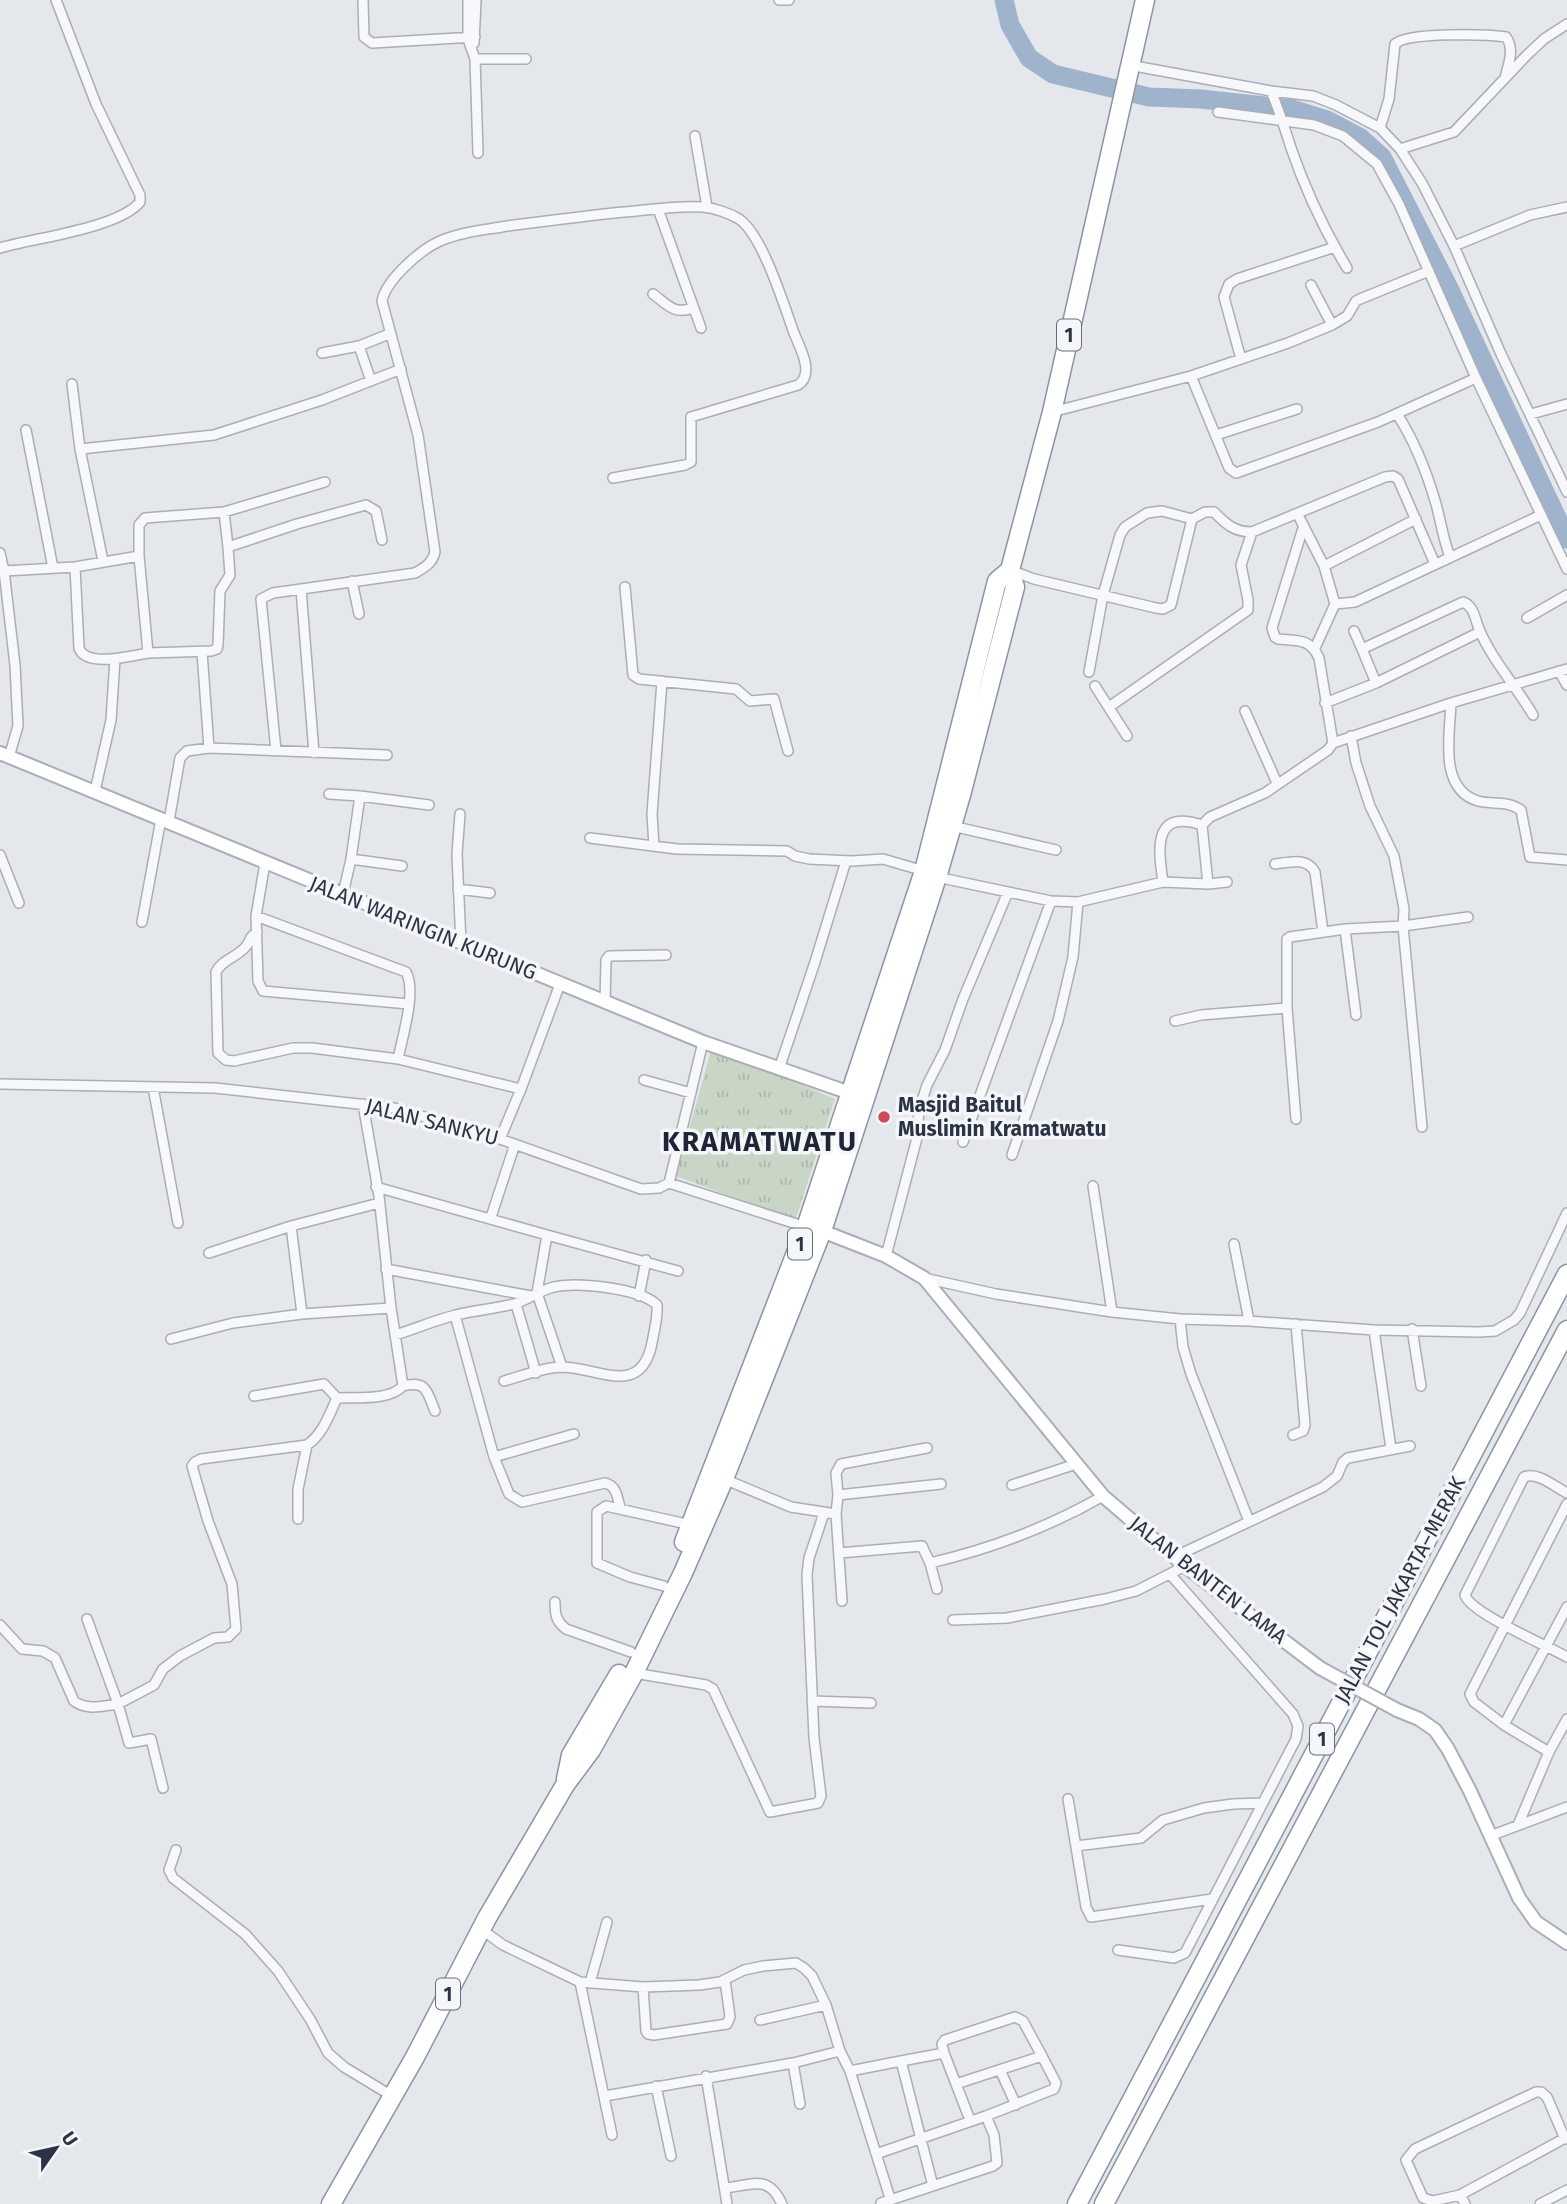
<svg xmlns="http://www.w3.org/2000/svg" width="1567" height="2204" font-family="'Fira Sans',sans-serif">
  <defs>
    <pattern id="grass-tufts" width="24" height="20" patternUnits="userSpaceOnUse" patternTransform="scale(1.75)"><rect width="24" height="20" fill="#c9d6c5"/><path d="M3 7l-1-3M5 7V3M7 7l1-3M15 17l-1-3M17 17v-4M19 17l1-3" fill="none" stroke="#adb8ab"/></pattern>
  </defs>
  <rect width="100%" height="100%" fill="#e4e7ec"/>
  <!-- grass -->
  <path fill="url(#grass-tufts)" d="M712,1047L835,1099L795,1221L676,1176Z"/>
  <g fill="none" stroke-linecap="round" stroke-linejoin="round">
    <!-- river -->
    <path stroke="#9fb4cc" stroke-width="19" d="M1004,0L1010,25L1029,58L1053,74L1149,97L1201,99L1292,109L1327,120L1361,138L1382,157L1449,288L1567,539"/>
    <!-- street casing -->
    <g stroke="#a9aeb7" stroke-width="12">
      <path id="street" d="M363,0L364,37L372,43L475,37
        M468,0V39L475,59L478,153
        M779,0H789
        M474,43L476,0
        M475,59H526
        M1129,65L1271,91L1313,96L1336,105L1380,128L1400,149L1422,183L1454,246L1501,354L1567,492
        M1271,91C1279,110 1285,129 1291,148C1305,189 1325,231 1347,268
        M1218,112L1314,125L1343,136L1377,164L1399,204L1476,378L1567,569
        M1380,128L1389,99L1395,44C1407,32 1486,34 1506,37C1515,49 1508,65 1505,78
        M695,136L707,207
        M1400,149L1454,132L1526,56L1544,39L1567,24
        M658,209L701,328
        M1454,246L1530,215L1567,207
        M0,248C34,238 119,228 140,202V195L96,104L56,0
        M1311,285L1332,325
        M653,294C668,305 674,315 693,308
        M359,346L371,381
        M322,353L359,346L389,334
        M1241,359L1224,297L1229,284L1237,279L1335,247
        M1191,376L1229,468L1236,473L1378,422L1476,378
        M72,384L80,449L103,561
        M1052,412L1191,376L1288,343L1332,325L1347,316L1356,301L1360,299L1429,271
        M1397,414C1414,440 1427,473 1436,504C1441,522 1443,539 1450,557
        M1531,414L1567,404
        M26,430L53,568
        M1216,435L1297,409
        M80,449L214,435L322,400L401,369
        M224,512L325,482
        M1298,515L1324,566L1416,519
        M1303,528L1272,628L1275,637L1278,639C1298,641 1310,638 1319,658L1333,743L1451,703L1567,669
        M0,553L4,571
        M139,556L148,653L211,651L217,649L218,645L220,591L230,575L228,547
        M1324,566L1335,604L1355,602L1541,515
        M75,567L79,648C86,668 131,656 148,653
        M1010,570L1034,579L1156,608L1163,609L1171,605L1192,519
        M352,581L359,614
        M625,587L633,675L639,679L736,689L750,701L774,699L788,751
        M301,589L314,753
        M1527,618L1567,595
        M1354,631L1362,649
        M1315,648L1335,604
        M202,652L209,748
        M1559,671L1567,685
        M1089,672L1103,595L1120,535L1125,527L1147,513L1162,511L1192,519L1205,512H1214C1226,524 1234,532 1252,532L1385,477L1393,476L1398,479L1435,564
        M1376,683L1362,649L1463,602C1474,606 1475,619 1479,629C1492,660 1516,686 1533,715
        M1095,686L1127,736
        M1325,703L1376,683L1480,632
        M1451,703C1450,734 1438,789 1478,801C1493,805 1507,800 1521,810L1530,857L1567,860
        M1109,707L1248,610V600L1241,565L1252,532
        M1245,711L1277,783
        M276,751L261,599L273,593L415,573C425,567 432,564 435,552L418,435L382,301C386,280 420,250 440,241C460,232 485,230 507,226C546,221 585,216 624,212C650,210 677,205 703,207C714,208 729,213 739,219C762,234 784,305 794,333C800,348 815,374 798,385L691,417V462L685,465L613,478
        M9,757L18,726L15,665L4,571L75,567L139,556V525L145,518L224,512L228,547L297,524L366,505L376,511L382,540
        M95,791L111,720L115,659
        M329,794L360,796
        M460,814L457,854L461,944
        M169,821L180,758L187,751L209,748L387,755
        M952,826L1056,850
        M590,838L677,849L787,851L795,856L809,859L852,861L883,859L924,871
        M654,846L652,814L662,681
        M0,855L19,903
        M351,859L402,866
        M265,863L256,916L258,981L263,991L409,1004
        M1275,864C1290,862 1307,857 1315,872L1323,932
        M937,877L1051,901L1078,902L1163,882L1208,884L1202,825L1210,817L1265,793L1328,750L1333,743
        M1163,882C1158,848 1153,809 1202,825
        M1208,884L1227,882
        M458,889L490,893
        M343,894L351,859L360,796L429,805
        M256,916L406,972C417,991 402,1038 398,1059
        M142,922L161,819
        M1345,929L1356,1015
        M257,932C250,936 251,939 247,945C239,957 222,959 216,972L218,1053L226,1060L234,1061L293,1048H312L398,1059L521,1089L560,984
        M605,1002L606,960L609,956L666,955
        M1175,1021L1201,1015L1287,1008
        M779,1069L815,962L846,861
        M644,1080L691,1093
        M0,1084L215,1088L394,1108L500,1139L641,1189L659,1188L669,1183L806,1227
        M153,1087L178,1223
        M1296,1119L1287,1008V939L1290,937L1345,929L1403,926L1404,909L1394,856L1370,806L1356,763L1351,736
        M1422,1127L1403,926L1468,917
        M500,1139L521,1089
        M963,1142L1051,901
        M1012,1155L1058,1021L1073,957L1078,902
        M669,1183L703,1042
        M1093,1186L1112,1312
        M376,1187L547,1235L537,1293L562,1367
        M491,1217L515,1144
        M291,1226L302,1314
        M547,1235L678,1271
        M1234,1244L1249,1321
        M209,1253L291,1226L379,1203
        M886,1256L917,1138L919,1110L927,1085L945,1050L963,999L1008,892
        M386,1269L531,1296
        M924,1278L996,1294L1112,1312L1180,1319L1249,1321L1374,1330L1479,1332L1495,1331L1514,1320L1520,1313L1567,1213
        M639,1296L646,1260
        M516,1304L536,1373
        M455,1315L494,1457L509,1494L522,1502L605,1483C617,1486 617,1497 620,1507
        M1180,1319L1183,1347L1191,1374L1249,1521
        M1412,1329L1421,1386
        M1374,1330L1391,1449
        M395,1335C415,1329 435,1320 456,1315C475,1310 495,1309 514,1304C528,1300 540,1290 554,1287C578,1282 640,1288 657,1305C658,1318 654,1331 652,1343C641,1398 599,1368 563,1367C544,1367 522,1376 504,1381
        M171,1339L233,1323L302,1314L391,1308
        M403,1386C427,1380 427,1392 435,1411
        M254,1396L324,1384L337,1398C357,1397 389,1401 403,1386L391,1308L379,1196L363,1104
        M1293,1435L1303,1431L1305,1425L1296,1324
        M494,1457L574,1434
        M724,1479L791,1507L836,1514L838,1495L941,1484
        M1012,1485L1076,1464
        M1567,1493C1555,1487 1537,1471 1524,1477L1465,1595C1470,1613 1548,1646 1567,1657
        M838,1495L836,1473L841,1464L927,1448
        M836,1514L842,1601
        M298,1519V1489L307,1445
        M839,1553L922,1546L930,1563L937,1589
        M1174,1557L1323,1487L1337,1476L1343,1462L1348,1458L1410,1446
        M930,1563C990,1549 1049,1527 1103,1496
        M664,1586L630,1577L597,1563V1512L606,1506L691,1525
        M555,1602C555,1615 556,1621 566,1629L631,1652
        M87,1619L118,1704L154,1685L163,1669L180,1656L214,1638L228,1637L236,1629L232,1584L208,1521L192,1466L195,1462L201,1459L307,1445C323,1434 329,1415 337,1398
        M953,1620L1007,1618L1105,1599L1136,1591L1185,1566
        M0,1625L22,1649L43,1651L55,1658L74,1701C87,1711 103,1706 118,1704L129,1743L151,1739L163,1788
        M634,1673L706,1685L713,1689L770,1812L818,1803L821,1796L814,1738L807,1575L809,1558L824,1513
        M812,1701L871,1703
        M1504,1725L1474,1702L1470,1694L1567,1504
        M1549,1752L1504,1725L1567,1607
        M1068,1799L1086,1907L1091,1917L1212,1899
        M1518,1825L1549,1752L1567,1719
        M1490,1836L1567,1807
        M1076,1846L1141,1838L1163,1820L1204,1808L1233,1804L1263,1803
        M176,1850L169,1870L173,1878L245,1934L278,1971L310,2019L328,2053L344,2067L392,2096
        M481,1929L503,1945L580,1982L643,1987L699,1985L720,1982L744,1970L763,1966L796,1963L804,1968L812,1976L826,2005L840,2051L850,2071L890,2198
        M1118,1950L1174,1958L1185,1953L1296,1739L1298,1726L1293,1714L1170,1574
        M580,1982L612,2135
        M590,1983L607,1922
        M643,1987L646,2031L648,2034L654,2035L727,2024L730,2017L725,1980
        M760,2020L826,2005
        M944,2053L942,2044L945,2040L1015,2017L1023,2021L1042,2056
        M901,2061L944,2053L956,2084
        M793,2063L800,2104
        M1000,2070L1016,2105
        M850,2071L901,2061L933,2186
        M706,2076L727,2204
        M656,2086L671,2156
        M605,2096L793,2063L840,2051
        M1565,2139L1547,2097L1541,2092H1536L1415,2149L1406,2160L1423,2198L1433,2201L1460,2195L1567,2137
        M876,2154L986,2116L1054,2089L1056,2083L1042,2056L956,2084L970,2120
        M725,2188C753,2185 768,2174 782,2204
        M1460,2195L1465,2204
        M881,2203L993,2166L997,2163L994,2135L986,2116
        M1540,2204L1567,2190"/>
    </g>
    <!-- secondary casing -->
    <g stroke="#a9aeb7" stroke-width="16">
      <path id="secondary" d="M0,753L703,1042L850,1093
        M822,1231L886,1256L924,1278L1103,1496L1185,1566L1320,1668
        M1397,1710L1419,1719L1435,1730L1448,1749L1470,1791L1519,1898L1536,1922L1567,1943"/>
    </g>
    <!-- highway casing -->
    <g stroke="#8b94a3" stroke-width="21">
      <path id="highway" d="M684,1542L806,1227L924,871L997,581L1010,570
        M566,1779L571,1755L619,1674
        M331,2204L415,2057L487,1918L565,1785L591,1750L634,1673L683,1573L724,1479L822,1231L937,877L961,795L1015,587L1010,570L1052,412L1145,0
        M1077,2204L1567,1274
        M1104,2204L1567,1330"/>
    </g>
    <!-- street -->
    <use href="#street" stroke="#f7f8fa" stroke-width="9"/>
    <!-- secondary -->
    <use href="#secondary" stroke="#fff" stroke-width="12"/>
    <!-- highway -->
    <use href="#highway" stroke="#fff" stroke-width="18"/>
    <!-- secondary-bridge casing -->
    <g stroke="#a9aeb7" stroke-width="16" stroke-linecap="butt">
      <path id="secondary-bridge" d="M1320,1668L1397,1710"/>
    </g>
    <!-- secondary-bridge -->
    <use href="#secondary-bridge" stroke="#fff" stroke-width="12"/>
  </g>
  <!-- markers -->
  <circle fill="#d1495b" stroke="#f4f6f9" stroke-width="2.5" cx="884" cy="1117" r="7"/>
  <g text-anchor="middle" stroke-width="7" stroke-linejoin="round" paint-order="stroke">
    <!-- shield labels -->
    <g fill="#f4f6f9" stroke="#676e7b" stroke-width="2">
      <rect x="1057" y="319.5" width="24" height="31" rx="5"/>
      <rect x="788" y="1228.5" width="24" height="31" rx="5"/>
      <rect x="1310" y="1723.5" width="24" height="31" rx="5"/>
      <rect x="436" y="1978.5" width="24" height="31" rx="5"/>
    </g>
    <g font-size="19" font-weight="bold" fill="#2b3445">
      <text x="1069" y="342">1</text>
      <text x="800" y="1251">1</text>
      <text x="1322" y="1746">1</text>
      <text x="448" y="2001">1</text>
    </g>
    <!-- street labels -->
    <g font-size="21" fill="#2b3445" stroke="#f4f6f9">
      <text transform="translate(423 928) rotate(22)" y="7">JALAN WARINGIN KURUNG</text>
      <text transform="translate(432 1122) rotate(14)" y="7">JALAN SANKYU</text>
      <text transform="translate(1208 1580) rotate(38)" y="7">JALAN BANTEN LAMA</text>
      <text transform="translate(1400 1590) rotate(-62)" y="7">JALAN TOL JAKARTA–MERAK</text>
    </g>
    <!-- poi labels -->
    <g font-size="21" font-weight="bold" fill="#2b3445" stroke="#f4f6f9" text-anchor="start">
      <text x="898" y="1112">Masjid Baitul<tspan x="898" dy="24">Muslimin Kramatwatu</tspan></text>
    </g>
    <!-- district labels -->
    <g font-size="28" font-weight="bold" letter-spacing="2" fill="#1d2536" stroke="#f4f6f9">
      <text x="760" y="1151">KRAMATWATU</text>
    </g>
  </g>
  <!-- north arrow -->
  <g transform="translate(56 2148) rotate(56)" stroke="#f4f6f9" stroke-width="5" paint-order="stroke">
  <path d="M0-5L12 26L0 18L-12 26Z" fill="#2b3445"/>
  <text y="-10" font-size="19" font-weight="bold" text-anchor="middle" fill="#2b3445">U</text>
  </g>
</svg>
